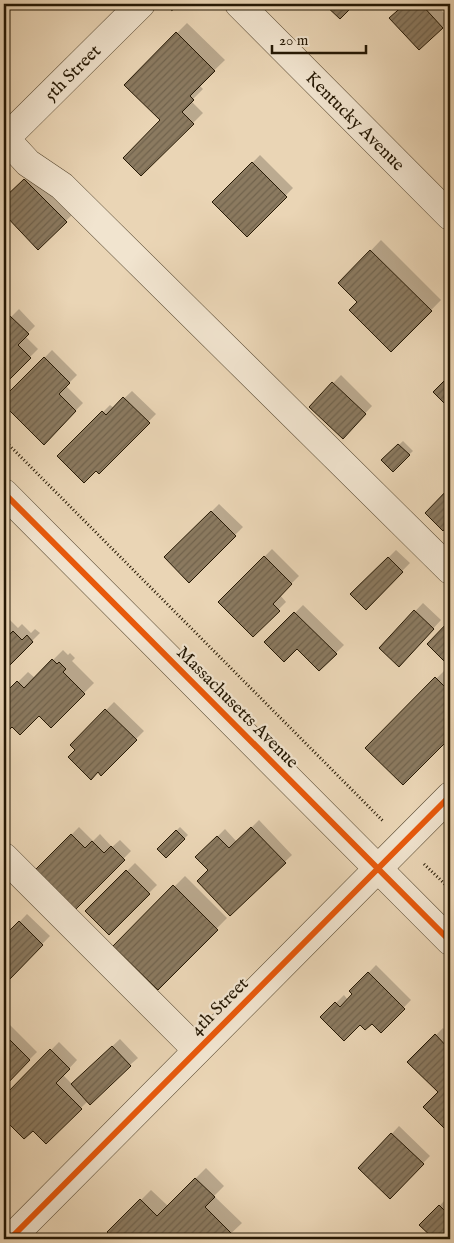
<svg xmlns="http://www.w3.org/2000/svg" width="454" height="1243" font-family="'IM FELL English',serif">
  <defs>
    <pattern id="building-hatch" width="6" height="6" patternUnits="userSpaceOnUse" patternTransform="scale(1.25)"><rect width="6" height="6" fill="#8b7a60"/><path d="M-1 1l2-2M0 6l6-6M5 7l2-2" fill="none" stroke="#71634d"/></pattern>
  </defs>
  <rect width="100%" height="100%" fill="#ead5b5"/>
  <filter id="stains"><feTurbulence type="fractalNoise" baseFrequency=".004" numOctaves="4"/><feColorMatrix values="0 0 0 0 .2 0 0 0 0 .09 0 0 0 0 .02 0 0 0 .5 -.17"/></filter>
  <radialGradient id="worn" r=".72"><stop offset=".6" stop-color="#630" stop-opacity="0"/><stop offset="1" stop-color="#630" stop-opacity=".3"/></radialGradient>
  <!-- shadow -->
  <path fill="#0003" d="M406,4H436L450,20L419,49L391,18Z
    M187,23L225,60L199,85L203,89L191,101L203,113L141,175L162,120L126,84Z
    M4,26L8,31L4,36Z
    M260,155L293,188L247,235L214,202Z
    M33,172L73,214L38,248L4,212V199Z
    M381,240L441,300L391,351L359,302L340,283Z
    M19,309L35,326L25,336L38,349L4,383V316L8,320Z
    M52,350L77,375L66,386L83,403L44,443L4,403V399Z
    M450,355V367L444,361Z
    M341,375L372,406L343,437L311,406Z
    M132,391L156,414L99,472L96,470L59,456L110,405L114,408Z
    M403,441L413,451L393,470L383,460Z
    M219,504L243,527L189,581L166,557Z
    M272,549L299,576L280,595L286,602L253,635L220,602Z
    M396,550L410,563L366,608L352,594Z
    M423,603L441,620L407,657L381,647Z
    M303,605L344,645L319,670L297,648L266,642Z
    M4,614L18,628L22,624L31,633L35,629L40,633L4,669Z
    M63,650L68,655L70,653L75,658L72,661L94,683L51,726L39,714L12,725L4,734V696L28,672L35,678Z
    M447,668L450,672V736L403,784L367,748Z
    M114,702L144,731L101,774L72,745Z
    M259,820L292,855L230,914L210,870L205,849L225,829L237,842Z
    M79,827L93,841L100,834L112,847L120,840L131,851L70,913L32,875Z
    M180,827L188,835L166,857L158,849Z
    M135,863L157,885L109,933L87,911Z
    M185,876L227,918L158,988L115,946Z
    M27,914L50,936L9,978L4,973V938Z
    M376,965L411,1000L381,1031L372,1022L360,1023L322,1017L344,995L348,1000L354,994L351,991Z
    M4,1019L37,1052L4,1085Z
    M443,1028L450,1035V1132L425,1107L440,1092L409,1062Z
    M120,1039L138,1058L88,1101L46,1142L33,1129L24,1137L4,1117V1098L59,1042L77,1060L63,1075L72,1084Z
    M399,1126L430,1156L390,1197L360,1168Z
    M206,1168L224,1186L214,1196L242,1223L225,1239H116L109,1232L151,1190L168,1206Z
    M447,1198L450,1201V1239H436L421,1225Z"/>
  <!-- building -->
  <path fill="url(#building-hatch)" stroke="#251804" d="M324,4H355L340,19Z
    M405,4H421L443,28L419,50L389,18Z
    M176,32L215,71L190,96L194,100L182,112L194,124L141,176L123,158L160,120L124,85Z
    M252,162L287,197L247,237L212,202Z
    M24,179L67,222L38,250L4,214V198Z
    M370,250L432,311L391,352L349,310L357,302L338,283Z
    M10,316L29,334L18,345L31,358L4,385V322Z
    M44,357L70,383L59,394L76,411L44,445L4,405V397Z
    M450,375V409L433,392Z
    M332,382L366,414L343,439L309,407Z
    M123,397L150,423L99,474L96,471L84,483L57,456L102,411L106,415Z
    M398,444L410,455L393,472L381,460Z
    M450,487V523L443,531L425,513Z
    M211,511L236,536L189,583L164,557Z
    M264,556L292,584L273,604L280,611L253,637L218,602Z
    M388,557L403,572L366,610L350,594Z
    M414,610L434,629L399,667L379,648Z
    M294,612L337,654L319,671L297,649L284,662L264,642Z
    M450,620V667L427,644Z
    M4,629L9,635L13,631L22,640L27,635L33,642L4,671Z
    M52,659L57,664L59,662L66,669L63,672L85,694L51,728L39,716L20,735L12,727L4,735V694L17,681L24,688Z
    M435,677L450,692V738L403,785L365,748Z
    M105,709L137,740L101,776L98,772L91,780L68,757L75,750L70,745Z
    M251,827L286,863L230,916L197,881L208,870L195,857L217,836L229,848Z
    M176,830L185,839L166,858L157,849Z
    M71,834L85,848L92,841L104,853L111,846L125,860L70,915L30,875Z
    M126,870L150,894L109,935L85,911Z
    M173,885L218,930L158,990L113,946Z
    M19,921L43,945L9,980L4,975V936Z
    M368,972L405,1009L381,1033L372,1024L365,1030L360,1025L344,1041L320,1017L335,1002L340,1007L352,994L349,991Z
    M4,1034L30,1060L4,1087Z
    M435,1034L450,1050V1134L423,1107L438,1092L407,1062Z
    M112,1046L131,1066L90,1105L71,1084Z
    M50,1049L70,1069L56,1083L82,1109L46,1144L33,1131L24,1139L4,1119V1096Z
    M391,1133L424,1164L390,1199L358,1168Z
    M195,1178L215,1197L205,1207L232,1234L227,1239H114L107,1232L140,1199L157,1216Z
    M439,1205L450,1216V1239H434L419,1225Z"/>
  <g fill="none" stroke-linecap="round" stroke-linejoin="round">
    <!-- minor casing -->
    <g stroke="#564730" stroke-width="29">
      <g id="minor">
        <path id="s1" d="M239,4L450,216"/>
        <path d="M4,137L28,163L62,186L450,570"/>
        <path id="s2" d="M4,140L141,4"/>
        <path d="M4,493L450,941"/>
        <path d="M4,857L197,1050"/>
        <path d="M10,1239L450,796"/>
      </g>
    </g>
    <!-- path -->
    <path stroke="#251804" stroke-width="3" stroke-dasharray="1 2.5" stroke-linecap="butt" d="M171,10L178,4
      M4,440L384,822
      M424,864L450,889"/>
    <!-- minor -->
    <use href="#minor" stroke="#f1e4cf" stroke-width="28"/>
    <!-- cycleway casing -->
    <g stroke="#f1e4cf" stroke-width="9">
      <path id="cycleway" d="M4,493L450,941
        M10,1239L450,796"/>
    </g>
    <!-- cycleway -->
    <use href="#cycleway" stroke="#e8590c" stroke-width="6"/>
  </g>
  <g text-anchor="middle" stroke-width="4.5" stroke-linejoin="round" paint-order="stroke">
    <!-- street labels -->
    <g font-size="18" fill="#251804" stroke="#f1e4cf">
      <text dy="6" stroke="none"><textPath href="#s2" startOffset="96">5th Street</textPath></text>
      <text dy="6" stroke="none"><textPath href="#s1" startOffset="165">Kentucky Avenue</textPath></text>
      <text transform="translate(238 707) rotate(45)" y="6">Massachusetts Avenue</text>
      <text transform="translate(219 1006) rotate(-45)" y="6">4th Street</text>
    </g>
  </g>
  <!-- margin -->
  <rect width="454" height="1243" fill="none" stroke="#ead5b5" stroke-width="20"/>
  <rect x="5" y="5" width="444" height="1233" fill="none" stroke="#251804" stroke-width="2.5"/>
  <rect x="10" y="10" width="434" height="1223" fill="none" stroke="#251804"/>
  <!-- scale -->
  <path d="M272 45v8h94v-8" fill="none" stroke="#251804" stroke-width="2.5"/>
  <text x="279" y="45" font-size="15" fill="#251804" stroke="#f1e4cf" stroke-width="4" paint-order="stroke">20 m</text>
  <rect width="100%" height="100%" filter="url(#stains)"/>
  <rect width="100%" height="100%" fill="url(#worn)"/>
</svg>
